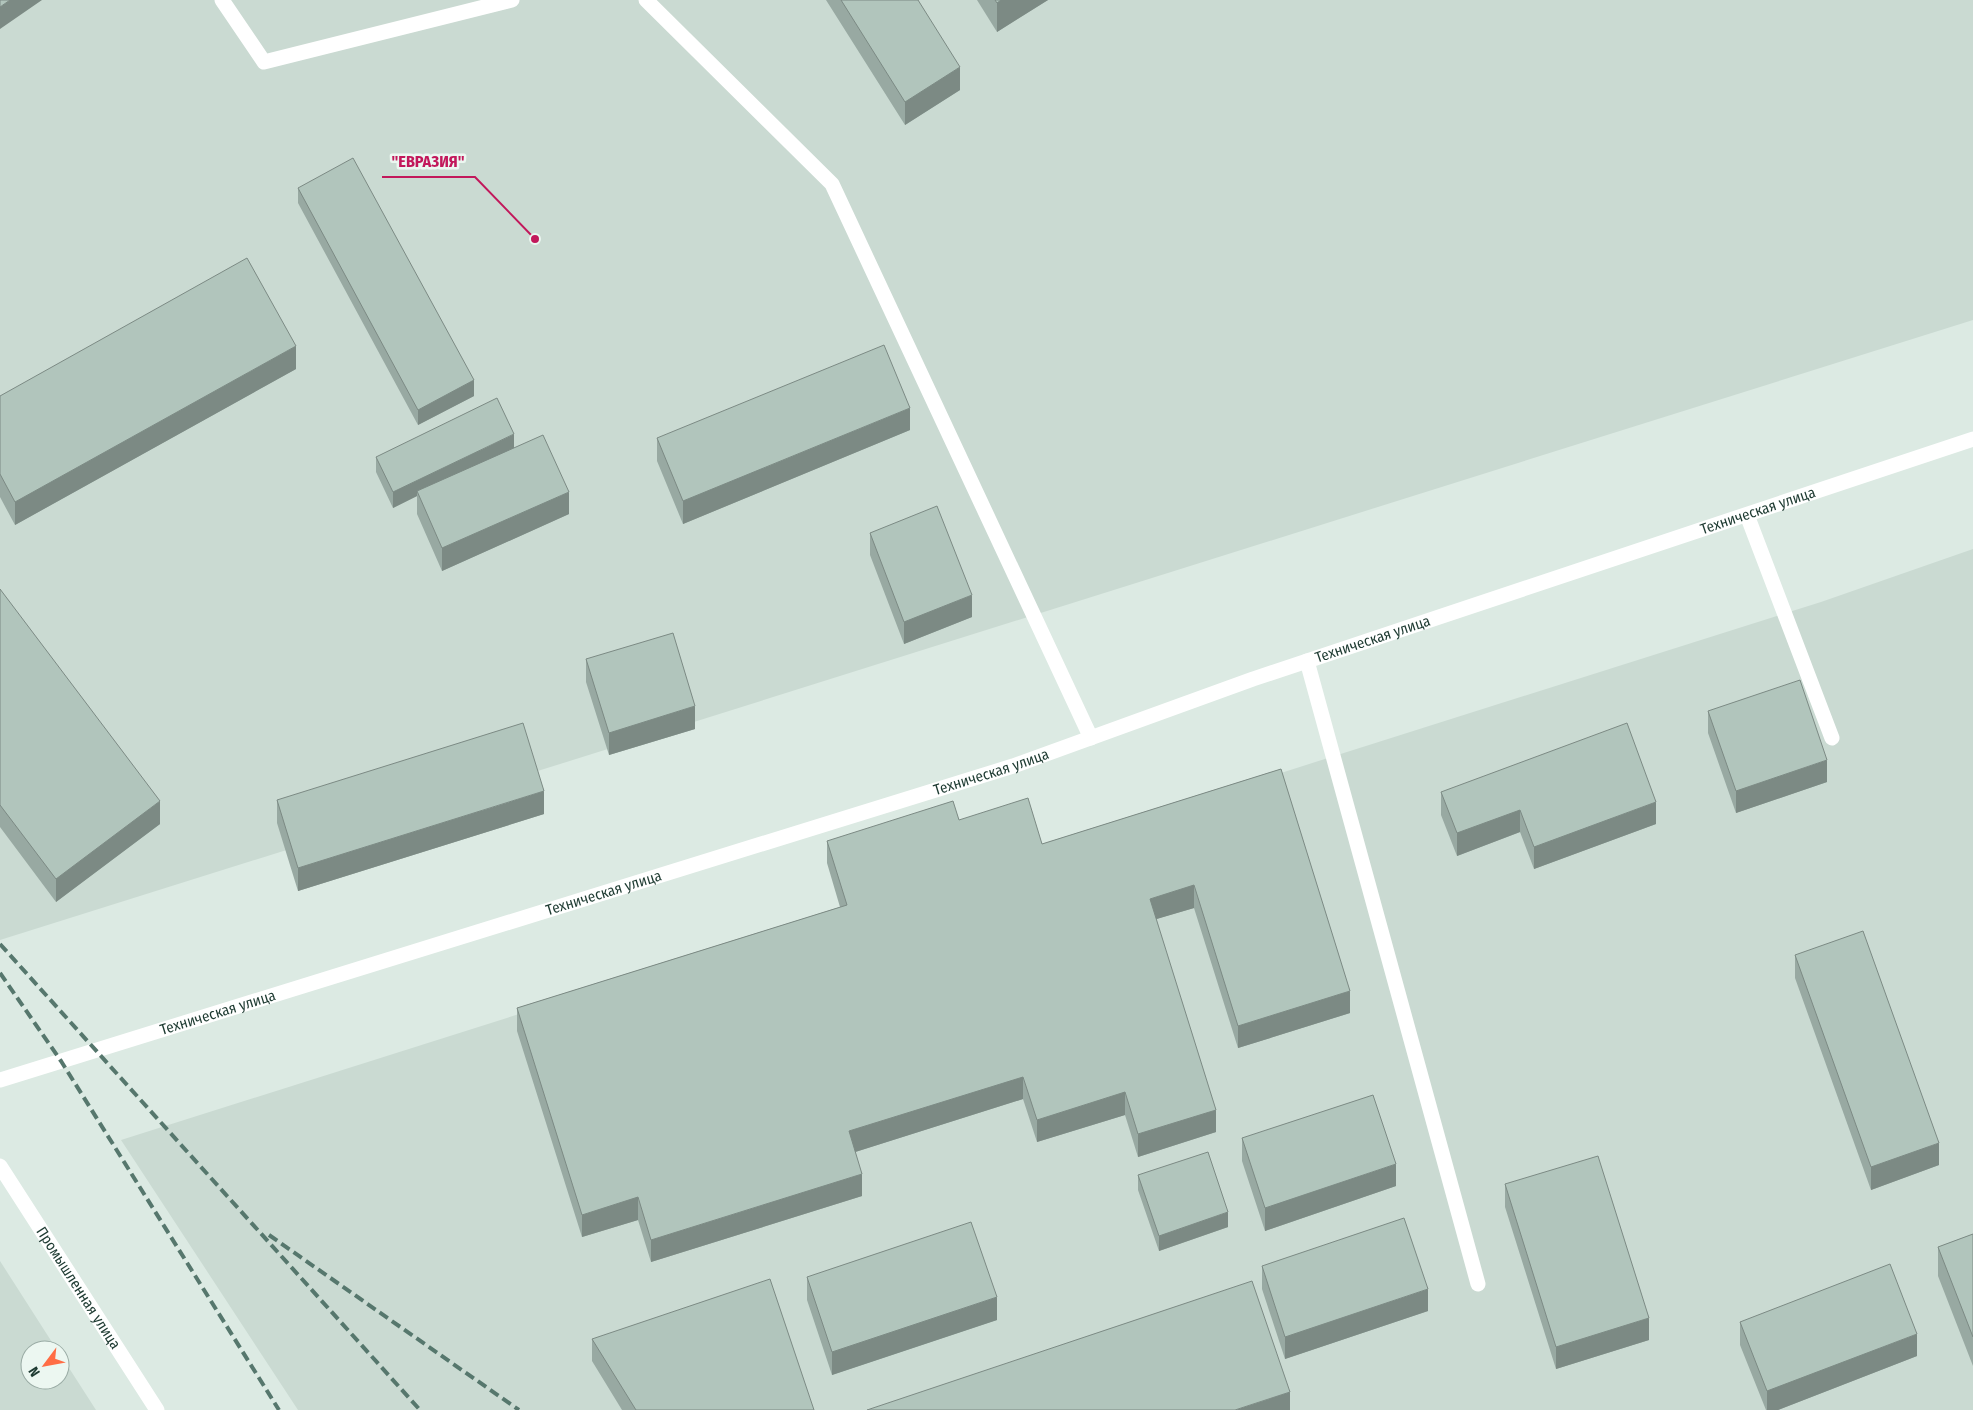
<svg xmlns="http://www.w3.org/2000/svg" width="1973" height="1410" font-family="'Fira Sans Condensed',sans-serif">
  <rect width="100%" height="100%" fill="#dceae3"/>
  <!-- built -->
  <path fill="#cadad2" d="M0,0H1973V320L0,940Z
    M1973,549V1410H298L121,1140L1821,602Z
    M0,1261L57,1350H30V1380H60V1354L96,1410H0Z"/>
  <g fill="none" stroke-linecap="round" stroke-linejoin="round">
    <!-- minor -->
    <g stroke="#fff" stroke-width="15">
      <path d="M222,0L264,62L512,0"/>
      <path d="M646,0L832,184L1091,738"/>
      <path d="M1747,515L1832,738"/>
      <path d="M1307,661L1478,1284"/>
      <path id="s1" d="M0,1080L1013,766L1253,679L1973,439"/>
      <path id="s2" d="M0,1166L157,1410"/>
    </g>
    <!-- rail -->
    <path stroke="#56776d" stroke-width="4" stroke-dasharray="10 5" stroke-linecap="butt" d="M0,944L420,1410
      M0,973L61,1061L279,1410
      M269,1235L519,1410"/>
  </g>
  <!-- wall -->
  <path fill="#98a9a2" d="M826,0H918L960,90L905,125Z
    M977,0H1048L997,32Z
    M298,188L474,396L418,425L298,203Z
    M296,369L15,525L0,497V396Z
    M910,430L683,524L657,461V438Z
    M514,448L569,514L442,571L417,514V496L393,508L376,472V457Z
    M870,533L972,617L904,644L870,555Z
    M0,589L160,824L56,902L0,827Z
    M586,659L695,729L609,755L586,682Z
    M1708,711L1827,782L1736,813L1708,733Z
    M1281,769L1350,1013L1238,1048L1194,908L1156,919L1216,1132L1138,1157L1125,1115L1037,1142L1023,1099L855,1152L862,1196L651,1262L638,1220L582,1237L517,1031V1008L840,907L827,863V841L959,820L1042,844Z
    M1441,792L1656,824L1534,869L1520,832L1457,856L1441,815Z
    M277,800L544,814L298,891L277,823Z
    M1795,955L1939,1165L1871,1190L1795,978Z
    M1242,1138L1396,1186L1265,1231L1242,1161Z
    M1138,1175L1228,1227L1159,1251L1138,1190Z
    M1505,1184L1649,1340L1556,1369L1505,1207Z
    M1973,1234V1366L1938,1276V1247Z
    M1262,1266L1428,1311L1285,1359L1262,1289Z
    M807,1277L997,1320L832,1375L807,1300Z
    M1740,1322L1917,1356L1778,1410H1766L1740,1345Z
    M592,1339L814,1410H622L592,1361Z"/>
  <!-- shaded-wall -->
  <path fill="#7c8a84" d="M10,0H42L0,29V7Z
    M1001,0H1048L997,32V3Z
    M960,67V90L905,125V102Z
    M296,346V369L15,525V502Z
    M474,380V396L418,425V410Z
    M910,408V430L683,524V501Z
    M514,434V449L417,491V496L393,508V492Z
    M569,492V514L442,571V548Z
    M972,595V617L904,644V622Z
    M695,706V729L609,755V733Z
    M1827,760V782L1736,813V791Z
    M544,791V814L298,891V868Z
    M160,801V824L56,902V879Z
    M1656,802V824L1534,869V847Z
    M1520,810V832L1457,856V833Z
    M1194,885V908L1150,921V899Z
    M1350,991V1013L1238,1048V1026Z
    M1023,1077V1099L849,1154V1131Z
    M1125,1092V1115L1037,1142V1120Z
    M1216,1110V1132L1138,1157V1134Z
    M1939,1143V1165L1871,1190V1167Z
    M1396,1164V1186L1265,1231V1208Z
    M862,1174V1196L651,1262V1240Z
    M638,1197V1220L582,1237V1215Z
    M1228,1212V1227L1159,1251V1236Z
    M1428,1289V1311L1285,1359V1337Z
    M997,1297V1320L832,1375V1352Z
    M1649,1318V1340L1556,1369V1347Z
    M1917,1334V1356L1778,1410H1767V1391Z
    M1290,1392V1410H1235Z"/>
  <!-- building -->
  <path fill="#b1c5bc" stroke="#7c8a84" d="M0,0H10L0,7Z
    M841,0H918L960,67L905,102Z
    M995,0H1001L997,3Z
    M353,158L474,380L418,410L298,188Z
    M247,258L296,346L15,502L0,474V396Z
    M884,345L910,408L683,501L657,438Z
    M497,398L514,434L393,492L376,457Z
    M543,435L569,492L442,548L417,491Z
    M937,506L972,595L904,622L870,533Z
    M0,589L160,801L56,879L0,805Z
    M673,633L695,706L609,733L586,659Z
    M1800,680L1827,760L1736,791L1708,711Z
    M523,723L544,791L298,868L277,800Z
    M1627,723L1656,802L1534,847L1520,810L1457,833L1441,792Z
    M1281,769L1350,991L1238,1026L1194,885L1150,899L1216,1110L1138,1134L1125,1092L1037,1120L1023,1077L849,1131L862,1174L651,1240L638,1197L582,1215L517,1008L847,905L827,841L953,801L959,820L1028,798L1042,844Z
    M1863,931L1939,1143L1871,1167L1795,955Z
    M1373,1095L1396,1164L1265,1208L1242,1138Z
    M1208,1152L1228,1212L1159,1236L1138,1175Z
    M1598,1156L1649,1318L1556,1347L1505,1184Z
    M1404,1218L1428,1289L1285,1337L1262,1266Z
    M971,1222L997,1297L832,1352L807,1277Z
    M1973,1234V1337L1938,1247Z
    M1890,1264L1917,1334L1767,1391L1740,1322Z
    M770,1279L814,1410H636L592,1339Z
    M1252,1281L1290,1392L1235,1410H867Z"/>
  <g text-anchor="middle" stroke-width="5" stroke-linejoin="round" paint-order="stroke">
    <!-- street labels -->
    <g font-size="15" fill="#1d3a31" stroke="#ecf7f1">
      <text dy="5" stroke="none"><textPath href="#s1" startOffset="1848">Техническая улица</textPath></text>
      <text dy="5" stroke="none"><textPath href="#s1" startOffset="1442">Техническая улица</textPath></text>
      <text dy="5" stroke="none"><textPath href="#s1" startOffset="1038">Техническая улица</textPath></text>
      <text dy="5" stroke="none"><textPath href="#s1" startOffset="632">Техническая улица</textPath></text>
      <text dy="5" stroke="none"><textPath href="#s1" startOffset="228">Техническая улица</textPath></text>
      <text dy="5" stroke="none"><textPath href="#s2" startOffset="145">Промышленная улица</textPath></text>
    </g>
  </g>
  <!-- callouts -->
  <path fill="none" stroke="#c2185b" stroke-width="2" d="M535 239L475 177H382"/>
  <circle fill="#c2185b" stroke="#ecf7f1" stroke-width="2" cx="535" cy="239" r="5"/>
  <g font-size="16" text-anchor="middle" font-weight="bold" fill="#c2185b" stroke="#ecf7f1" stroke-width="5" stroke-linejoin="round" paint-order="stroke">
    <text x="428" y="167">"ЕВРАЗИЯ"</text>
  </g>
  <!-- north arrow -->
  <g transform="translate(45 1365) rotate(238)"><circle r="24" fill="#ecf7f1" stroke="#99aba4"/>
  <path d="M0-4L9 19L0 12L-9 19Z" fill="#ff6d45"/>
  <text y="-8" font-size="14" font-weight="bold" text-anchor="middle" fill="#1d3a31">N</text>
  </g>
</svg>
